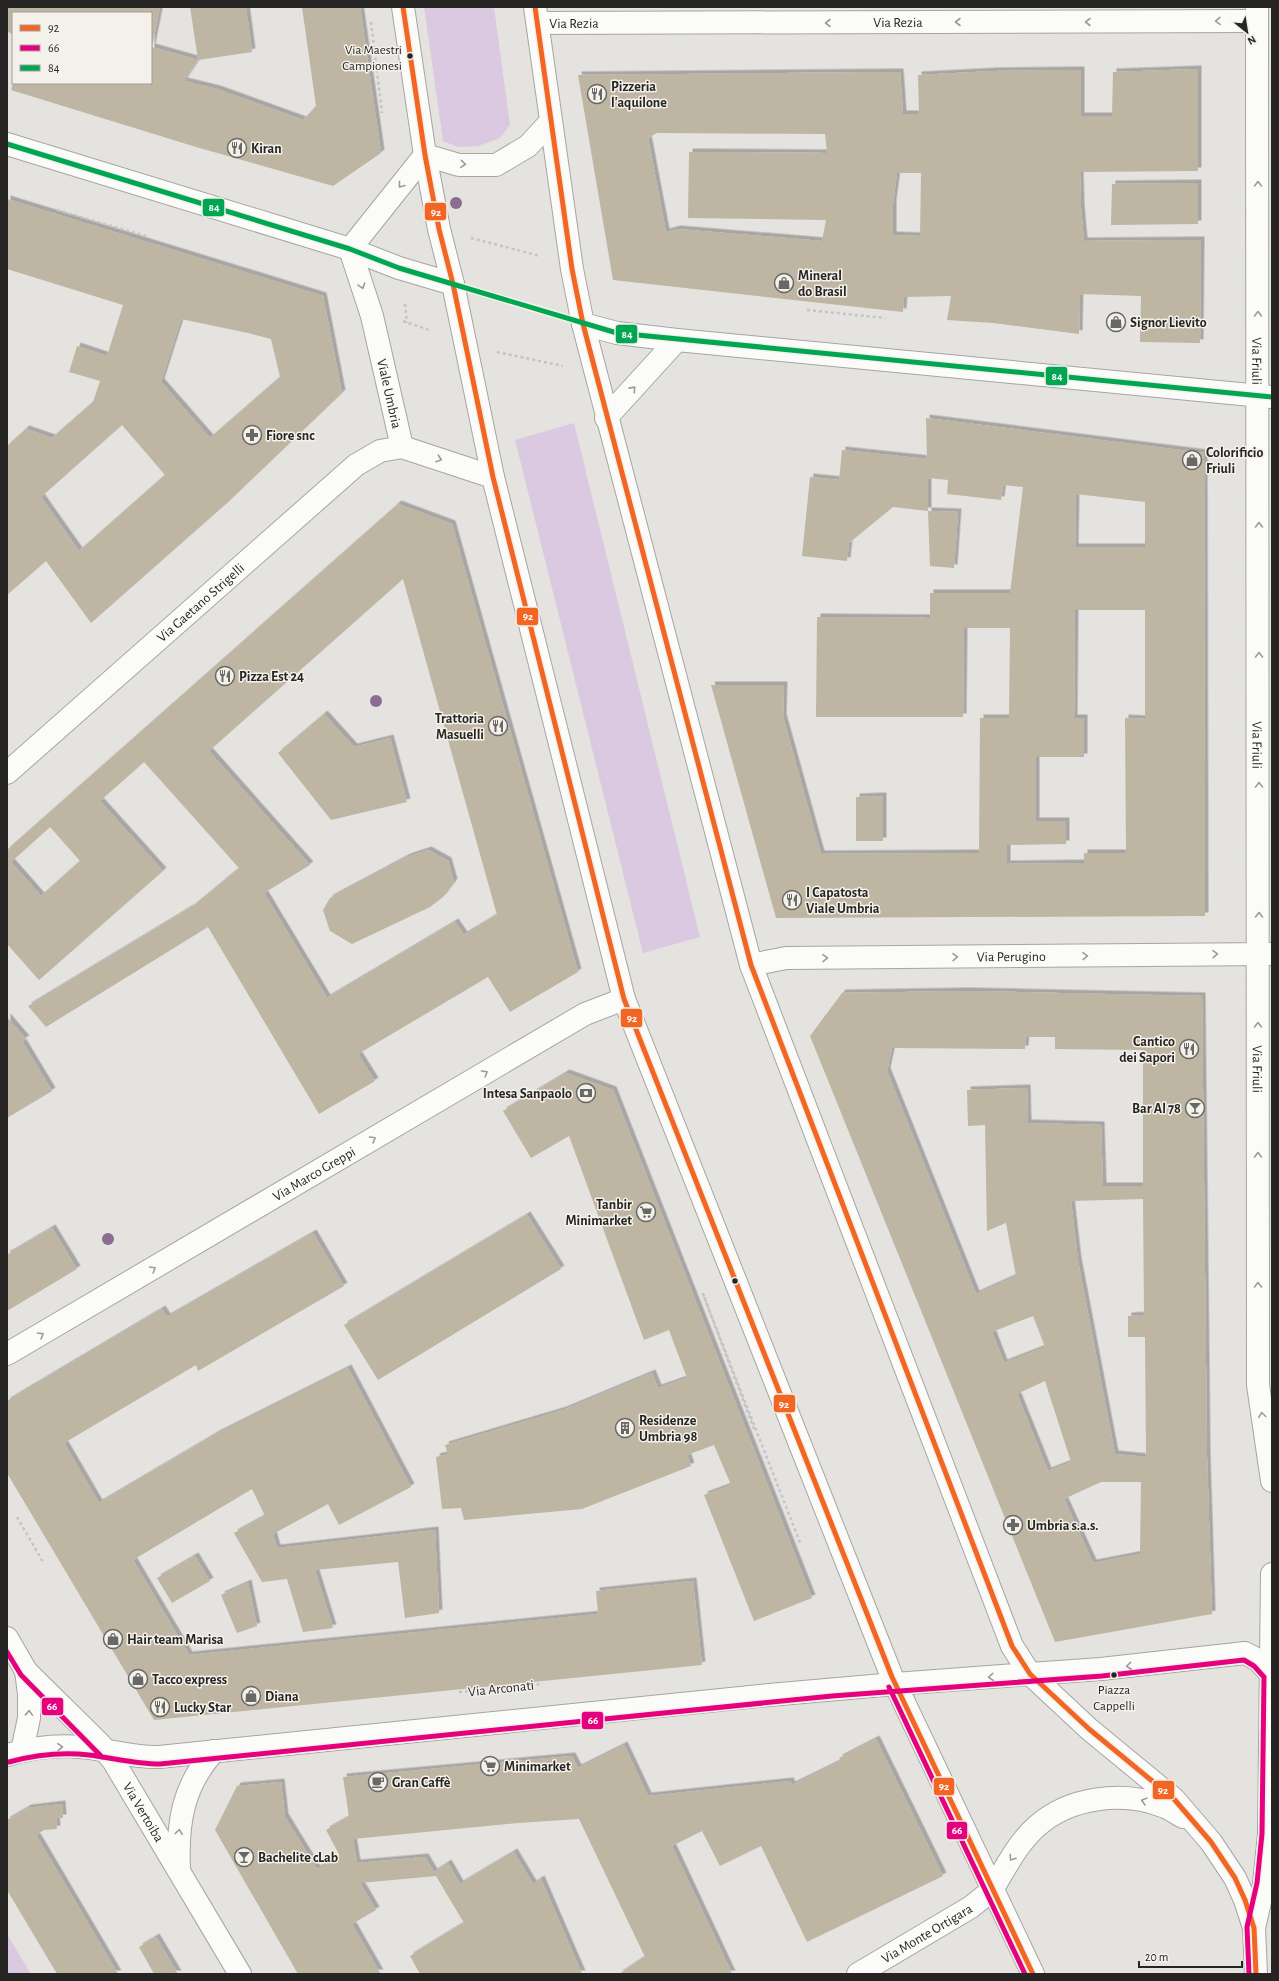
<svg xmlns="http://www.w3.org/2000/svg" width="1279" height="1981" font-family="'Alegreya Sans',sans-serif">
  <defs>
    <filter id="shadow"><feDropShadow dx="3.5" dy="-3.5" stdDeviation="0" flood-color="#0004"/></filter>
  </defs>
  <rect width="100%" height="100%" fill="#e4e3e0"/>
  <!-- green -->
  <path fill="#dbc9e1" d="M424,7H494L510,125L500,138L478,146L458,147L443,141Z
    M574,423L700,937L643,953L515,440Z
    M7,1934L31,1974H7Z"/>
  <!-- building -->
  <path fill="#beb5a2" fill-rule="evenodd" filter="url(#shadow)" d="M7,7H160L152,47L198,60L184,81L217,89L303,120L316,106L302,7H360L381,153L333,186L196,147L11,90L13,83H151V13H13V35L7,31Z
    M190,7H246L252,52L198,60Z
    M1198,69V171L1080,172L1081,208L1084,241L1201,240L1200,343L1140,342L1141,296L1080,294L1079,334L993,323L947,320L951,296L904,297L903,312L613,280L578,75L900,72L903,114H919L918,75L994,71L1081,70V116H1112L1113,72ZM657,133L825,134L827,153L689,152L688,218L826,220L822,241L677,229L666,232L648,138ZM897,173H921L920,236L893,235V203Z
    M1198,183V224L1111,225L1112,184Z
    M7,199L323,296L342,393L227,503L91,623L46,561L7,595V446L26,429L52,438L93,402L100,381L69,372L77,346L107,356L123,305L7,269ZM181,319L248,333L271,339L280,377L210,438L161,382ZM122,425L165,475L79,551L41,497Z
    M926,418L1204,453L1205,916L776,918L711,685H784L783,717L821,854L979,853L980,718H1009L1010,628H964L963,717H816L817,617L930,618V593H1010L1023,487L1003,485L1001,500L947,494L948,480L928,478V511L893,507L849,543L847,561L802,556L810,477L839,480L842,450L927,459ZM1076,494L1145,502V547H1075ZM1075,610H1145V719L1125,718L1126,853H1084V863L1007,864V845L1066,844V821H1036V757H1084V718H1074Z
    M398,504L452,524L578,972L510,1012L488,977L358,1054L375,1081L319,1114L208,927L46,1027L28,1006L192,907L239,868L144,762L100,801L163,871L39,980L7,944V850ZM403,579L497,915L464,935L455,922L327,998L264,893L310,865L209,751ZM50,827L80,861L41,896L11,862Z
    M928,511L958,512L954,568L930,566Z
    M324,714L354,747L390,738L407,802L331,820L278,753Z
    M883,796V841H856V797Z
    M428,850L448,861L454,882L443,897L430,907L352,944L330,931L323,910L330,898L407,857Z
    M966,991L1202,996L1207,1456L1212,1614L1055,1642L810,1036L842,993ZM1026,1037H1055V1049L1143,1050V1186H1103L1101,1125L1028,1123L1027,1088L967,1090L968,1126L985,1125L987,1231L1006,1223L1016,1276L976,1294L887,1071L892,1048L1025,1049ZM1143,1199L1144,1315L1128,1316V1337H1145L1146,1457L1115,1454L1078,1261L1071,1201ZM1033,1316L1045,1347L1004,1363L992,1332ZM1045,1381L1071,1462L1048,1471L1017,1394ZM1101,1482H1141L1140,1554L1093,1563L1064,1499Z
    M7,1017L26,1039L22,1041L52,1091L7,1118Z
    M566,1073L613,1090L812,1598L754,1621L704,1495L731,1485L714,1445L687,1455L691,1466L582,1509L464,1520L461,1508L442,1509L436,1457L448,1454L445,1445L563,1410L652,1373L658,1388L687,1378L669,1330L644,1340L569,1136L531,1158L503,1111Z
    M527,1215L561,1269L378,1380L344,1325Z
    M52,1228L77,1269L7,1311V1252L8,1254Z
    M313,1233L344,1286L198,1371L196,1365L64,1443L99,1503L218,1433L348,1368L411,1487L339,1525L328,1504L273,1534L277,1548L435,1530L439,1613L405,1618L398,1562L315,1570L333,1628L303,1632L287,1579L262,1582L234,1533L265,1516L252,1489L133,1560L189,1655L598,1614L596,1591L693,1581L702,1665L154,1720L7,1473V1401L162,1309L167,1317Z
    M195,1556L210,1581L172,1603L157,1578Z
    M248,1583L257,1626L237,1633L221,1595Z
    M876,1739L943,1876L807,1942L761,1846L720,1866L702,1831L672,1846L732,1974H619L645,1957L579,1819L518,1823L353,1839L357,1863L425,1857L434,1872L448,1863L460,1884L514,1852L533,1884L541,1879L582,1974H420L410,1956L464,1923L436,1876L360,1883L376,1910L352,1924L380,1973L298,1974L215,1830L237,1786L281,1782L285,1817L317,1869L340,1856L326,1830L349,1817L343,1777L572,1756L578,1768L624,1745L648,1796L790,1781L792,1785L841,1761L839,1758Z
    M62,1804L63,1818H56L57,1829L44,1830L36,1835L118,1974H57L7,1890V1820L28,1808Z
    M156,1937L178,1974H154L139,1947Z"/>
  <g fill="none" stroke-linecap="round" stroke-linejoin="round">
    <!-- street casing -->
    <g stroke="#a6a5a2" stroke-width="24">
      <g id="street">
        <path id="s1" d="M1257,7L1258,1385L1272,1481"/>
        <path id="s2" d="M538,23L1257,21"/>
        <path d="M7,144L350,249L399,268L453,284"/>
        <path id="s3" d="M350,249L372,316L402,447"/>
        <path d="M350,249L425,155"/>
        <path d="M583,324L617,333L677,340L1272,397"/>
        <path d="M606,418L677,340"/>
        <path id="s4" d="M7,773L356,465L380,451L402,447L493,477"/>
        <path id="s5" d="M751,965L786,958L1272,954"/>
        <path id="s6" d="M7,1354L585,1014L624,999"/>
        <path id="s7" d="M7,1638L26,1671L100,1744L114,1762L240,1974"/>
        <path d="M1030,1674L1101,1669L1245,1653L1258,1660L1271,1674"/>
        <path d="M22,1751L29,1718V1694L26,1671"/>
        <path d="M7,1755C31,1748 56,1745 80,1747C107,1749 132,1758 159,1757L769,1695L895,1684"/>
        <path d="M179,1868C177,1822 183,1786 214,1751"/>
        <path d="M1254,1928L1264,1884L1269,1834L1272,1574"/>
      </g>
    </g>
    <!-- secondary casing -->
    <g stroke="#a6a5a2" stroke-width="24">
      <g id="secondary">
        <path id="s8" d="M858,1974L971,1907L992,1890"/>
      </g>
    </g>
    <!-- primary casing -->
    <g stroke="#a6a5a2" stroke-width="24">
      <path id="primary" d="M403,7L425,155L439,229L453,284L493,477L624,999L892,1677L1033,1974
        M535,7L572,269L583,324L751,965L1012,1646L1030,1674L1089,1729L1174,1799L1211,1842L1235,1878L1245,1900L1254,1928L1256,1974
        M425,155L459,165H496L528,146L551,121
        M895,1684L1030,1674
        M992,1890C1005,1869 1017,1844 1036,1827C1069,1797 1123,1790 1165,1807C1171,1809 1177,1814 1183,1817"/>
    </g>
    <!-- path -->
    <path stroke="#c5c4c3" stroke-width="2.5" stroke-dasharray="3 3" stroke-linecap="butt" d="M371,22L382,113
      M57,210L149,237
      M471,238L540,256
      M405,304L407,323
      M807,310L885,318
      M403,321L429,330
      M497,352L563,366
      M754,1429L703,1294L801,1545
      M17,1517L43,1562
      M459,1692L543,1684"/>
    <!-- street -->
    <use href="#street" stroke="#fbfbfa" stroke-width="22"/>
    <!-- secondary -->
    <use href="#secondary" stroke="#fbfbfa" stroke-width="22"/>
    <!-- primary -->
    <use href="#primary" stroke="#fbfbfa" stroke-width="22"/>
    <!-- bus-1 casing -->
    <g stroke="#f4f1eb" stroke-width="8">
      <path id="bus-1" d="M403,7L425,155L439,229L453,284L493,477L624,999L892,1677L1033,1974
        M535,7L572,269L583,324L751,965L1012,1646L1030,1674L1089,1729L1174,1799L1211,1842L1235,1878L1245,1900L1254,1928L1256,1974"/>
    </g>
    <!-- bus-2 casing -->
    <g stroke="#f4f1eb" stroke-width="8">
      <path id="bus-2" d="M7,1652L21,1675L102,1757
        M889,1687L1025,1974
        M9,1762C35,1755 62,1752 89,1755C113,1758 136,1764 160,1764L832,1696L1102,1676L1244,1660L1254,1666L1264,1677L1262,1834L1257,1883L1247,1927L1249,1974"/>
    </g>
    <!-- bus-3 casing -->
    <g stroke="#f4f1eb" stroke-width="8">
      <path id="bus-3" d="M7,144L350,249L399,268L617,333L1272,397"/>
    </g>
    <!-- bus-1 -->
    <use href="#bus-1" stroke="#f26522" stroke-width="5"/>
    <!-- bus-2 -->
    <use href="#bus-2" stroke="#e5007d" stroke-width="5"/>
    <!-- bus-3 -->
    <use href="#bus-3" stroke="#00a651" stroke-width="5"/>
  </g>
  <!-- trees -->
  <g fill="#8a6e91">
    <circle cx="456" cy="203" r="6"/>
    <circle cx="376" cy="701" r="6"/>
    <circle cx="108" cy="1239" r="6"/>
  </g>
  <!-- one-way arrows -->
  <defs><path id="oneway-chevron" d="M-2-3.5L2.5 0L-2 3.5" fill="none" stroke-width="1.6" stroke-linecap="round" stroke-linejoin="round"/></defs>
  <g stroke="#9b9b99">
    <use href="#oneway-chevron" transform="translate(1218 21) rotate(179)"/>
    <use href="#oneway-chevron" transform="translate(958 22) rotate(180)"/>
    <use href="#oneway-chevron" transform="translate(1088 22) rotate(180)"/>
    <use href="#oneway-chevron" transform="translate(828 23) rotate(180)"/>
    <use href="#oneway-chevron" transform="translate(463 164) rotate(5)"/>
    <use href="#oneway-chevron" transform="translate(1258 184) rotate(-90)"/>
    <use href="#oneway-chevron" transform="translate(401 185) rotate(128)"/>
    <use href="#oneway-chevron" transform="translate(362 286) rotate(72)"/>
    <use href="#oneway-chevron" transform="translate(1258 314) rotate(-90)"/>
    <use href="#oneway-chevron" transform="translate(633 389) rotate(-48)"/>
    <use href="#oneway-chevron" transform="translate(439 459) rotate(18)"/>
    <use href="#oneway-chevron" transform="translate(1259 525) rotate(-90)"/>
    <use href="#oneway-chevron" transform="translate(1259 655) rotate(-90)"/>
    <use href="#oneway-chevron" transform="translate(1259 785) rotate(-90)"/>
    <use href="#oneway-chevron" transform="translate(1259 915) rotate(-90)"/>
    <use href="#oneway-chevron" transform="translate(1215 954) rotate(-1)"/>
    <use href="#oneway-chevron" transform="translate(1085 956) rotate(-1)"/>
    <use href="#oneway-chevron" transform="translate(955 957) rotate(-1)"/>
    <use href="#oneway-chevron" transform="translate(825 958) rotate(-1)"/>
    <use href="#oneway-chevron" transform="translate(1258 1025) rotate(-90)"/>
    <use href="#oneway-chevron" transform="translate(485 1073) rotate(-31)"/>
    <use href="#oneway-chevron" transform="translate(373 1139) rotate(-31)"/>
    <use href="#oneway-chevron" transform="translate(1258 1155) rotate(-90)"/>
    <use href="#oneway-chevron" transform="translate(153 1269) rotate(-31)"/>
    <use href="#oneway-chevron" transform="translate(1258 1285) rotate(-90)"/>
    <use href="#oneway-chevron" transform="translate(41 1335) rotate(-31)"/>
    <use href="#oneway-chevron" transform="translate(1262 1415) rotate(-98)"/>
    <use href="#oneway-chevron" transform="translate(1129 1666) rotate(174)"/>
    <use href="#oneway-chevron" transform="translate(991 1677) rotate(175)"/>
    <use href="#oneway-chevron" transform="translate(29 1713) rotate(-88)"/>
    <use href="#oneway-chevron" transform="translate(60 1747) rotate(-1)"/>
    <use href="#oneway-chevron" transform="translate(1144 1801) rotate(-165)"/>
    <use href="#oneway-chevron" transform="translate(179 1832) rotate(-83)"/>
    <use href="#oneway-chevron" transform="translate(1012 1858) rotate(124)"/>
  </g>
  <!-- icons -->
  <defs>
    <g id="restaurant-ring" transform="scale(1)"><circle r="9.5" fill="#f4f1eb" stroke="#686865" stroke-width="1.5"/><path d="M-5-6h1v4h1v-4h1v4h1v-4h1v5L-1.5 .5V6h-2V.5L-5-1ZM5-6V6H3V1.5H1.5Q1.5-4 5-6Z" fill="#686865"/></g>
    <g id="shop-ring" transform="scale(1)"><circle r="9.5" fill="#f4f1eb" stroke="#686865" stroke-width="1.5"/><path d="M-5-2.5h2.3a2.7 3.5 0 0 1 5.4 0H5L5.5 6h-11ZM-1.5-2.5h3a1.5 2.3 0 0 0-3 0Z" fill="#686865"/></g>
    <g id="pharmacy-ring" transform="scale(1)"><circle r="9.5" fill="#f4f1eb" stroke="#686865" stroke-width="1.5"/><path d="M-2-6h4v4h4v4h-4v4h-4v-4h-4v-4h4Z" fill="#686865"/></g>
    <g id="bank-ring" transform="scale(1)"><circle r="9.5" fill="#f4f1eb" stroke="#686865" stroke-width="1.5"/><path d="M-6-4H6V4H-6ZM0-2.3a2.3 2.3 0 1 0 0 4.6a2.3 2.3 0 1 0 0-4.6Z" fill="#686865"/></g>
    <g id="bar-ring" transform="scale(1)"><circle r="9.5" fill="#f4f1eb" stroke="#686865" stroke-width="1.5"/><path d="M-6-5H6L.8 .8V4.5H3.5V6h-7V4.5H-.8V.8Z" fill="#686865"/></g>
    <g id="supermarket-ring" transform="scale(1)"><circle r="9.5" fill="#f4f1eb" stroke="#686865" stroke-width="1.5"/><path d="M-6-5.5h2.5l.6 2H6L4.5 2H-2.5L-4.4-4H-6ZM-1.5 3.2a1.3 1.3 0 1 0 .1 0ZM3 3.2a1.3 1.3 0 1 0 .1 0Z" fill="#686865"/></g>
    <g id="building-ring" transform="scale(1)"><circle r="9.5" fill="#f4f1eb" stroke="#686865" stroke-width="1.5"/><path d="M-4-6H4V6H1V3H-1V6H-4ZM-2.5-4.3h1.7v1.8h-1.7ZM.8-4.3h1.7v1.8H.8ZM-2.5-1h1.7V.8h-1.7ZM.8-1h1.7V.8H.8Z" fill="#686865"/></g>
    <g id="cafe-ring" transform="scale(1)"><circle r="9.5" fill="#f4f1eb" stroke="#686865" stroke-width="1.5"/><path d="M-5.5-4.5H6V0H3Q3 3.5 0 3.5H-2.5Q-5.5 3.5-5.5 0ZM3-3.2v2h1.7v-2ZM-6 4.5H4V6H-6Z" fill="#686865"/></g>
  </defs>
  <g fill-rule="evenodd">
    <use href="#restaurant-ring" x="597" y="94"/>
    <use href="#restaurant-ring" x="237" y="148"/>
    <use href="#shop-ring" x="784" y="283"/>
    <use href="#shop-ring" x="1116" y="322"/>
    <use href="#pharmacy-ring" x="252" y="435"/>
    <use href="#shop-ring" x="1192" y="460"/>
    <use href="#restaurant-ring" x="225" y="676"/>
    <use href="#restaurant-ring" x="498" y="726"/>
    <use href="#restaurant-ring" x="792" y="900"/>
    <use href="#restaurant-ring" x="1189" y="1049"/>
    <use href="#bank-ring" x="586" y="1093"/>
    <use href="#bar-ring" x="1195" y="1108"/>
    <use href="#supermarket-ring" x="646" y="1212"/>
    <use href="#building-ring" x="625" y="1428"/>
    <use href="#pharmacy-ring" x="1013" y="1525"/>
    <use href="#shop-ring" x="113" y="1639"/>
    <use href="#shop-ring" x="138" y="1679"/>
    <use href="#shop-ring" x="251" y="1696"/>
    <use href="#restaurant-ring" x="160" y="1707"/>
    <use href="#supermarket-ring" x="490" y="1766"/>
    <use href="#cafe-ring" x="378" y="1782"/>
    <use href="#bar-ring" x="244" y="1857"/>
  </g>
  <!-- markers -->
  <g fill="#262523" stroke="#f4f1eb" stroke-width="1.5">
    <circle cx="410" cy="56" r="3.5"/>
    <circle cx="735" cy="1281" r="3.5"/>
    <circle cx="1114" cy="1675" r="3.5"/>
  </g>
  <g text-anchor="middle" stroke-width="3" stroke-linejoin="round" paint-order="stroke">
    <!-- bus labels -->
    <g font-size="13" fill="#262523" stroke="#f4f1eb" text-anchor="end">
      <text x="402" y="54">Via Maestri<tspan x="402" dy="16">Campionesi</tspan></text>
      <text x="1114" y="1694" text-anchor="middle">Piazza<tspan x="1114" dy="16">Cappelli</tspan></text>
    </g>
    <!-- street labels -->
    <g font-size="14" fill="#262523" stroke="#f4f1eb">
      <text dy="5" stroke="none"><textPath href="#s2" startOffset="360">Via Rezia</textPath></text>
      <text dy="5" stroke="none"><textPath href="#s2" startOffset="36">Via Rezia</textPath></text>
      <text dy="5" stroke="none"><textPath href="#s1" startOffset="354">Via Friuli</textPath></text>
      <text dy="5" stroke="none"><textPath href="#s3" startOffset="150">Viale Umbria</textPath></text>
      <text dy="5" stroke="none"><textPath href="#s4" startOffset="258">Via Gaetano Strigelli</textPath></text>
      <text dy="5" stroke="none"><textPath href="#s1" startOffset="738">Via Friuli</textPath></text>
      <text dy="5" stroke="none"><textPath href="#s5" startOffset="261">Via Perugino</textPath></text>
      <text dy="5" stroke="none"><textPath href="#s1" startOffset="1062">Via Friuli</textPath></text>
      <text dy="5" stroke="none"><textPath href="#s6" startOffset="356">Via Marco Greppi</textPath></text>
      <text transform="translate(501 1688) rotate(-6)" y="5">Via Arconati</text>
      <text dy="5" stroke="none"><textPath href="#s7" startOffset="223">Via Vertoiba</textPath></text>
      <text dy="5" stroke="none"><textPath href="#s8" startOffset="80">Via Monte Ortigara</textPath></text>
    </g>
    <!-- poi labels -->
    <g font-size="14" font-weight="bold" fill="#262523" stroke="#f4f1eb" text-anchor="start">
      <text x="611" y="91">Pizzeria<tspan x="611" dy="16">l'aquilone</tspan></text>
      <text x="251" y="153">Kiran</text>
      <text x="798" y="280">Mineral<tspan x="798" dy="16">do Brasil</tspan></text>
      <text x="1130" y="327">Signor Lievito</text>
      <text x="266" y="440">Fiore snc</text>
      <text x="1206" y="457">Colorificio<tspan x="1206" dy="16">Friuli</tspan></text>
      <text x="239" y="681">Pizza Est 24</text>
      <text x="484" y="723" text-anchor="end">Trattoria<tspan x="484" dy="16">Masuelli</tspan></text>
      <text x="806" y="897">I Capatosta<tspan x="806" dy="16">Viale Umbria</tspan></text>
      <text x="1175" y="1046" text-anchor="end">Cantico<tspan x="1175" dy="16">dei Sapori</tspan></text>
      <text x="572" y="1098" text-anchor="end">Intesa Sanpaolo</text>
      <text x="1181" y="1113" text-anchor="end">Bar Al 78</text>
      <text x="632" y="1209" text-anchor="end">Tanbir<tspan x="632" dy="16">Minimarket</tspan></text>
      <text x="639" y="1425">Residenze<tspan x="639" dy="16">Umbria 98</tspan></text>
      <text x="1027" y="1530">Umbria s.a.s.</text>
      <text x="127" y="1644">Hair team Marisa</text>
      <text x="152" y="1684">Tacco express</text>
      <text x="265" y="1701">Diana</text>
      <text x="174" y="1712">Lucky Star</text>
      <text x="504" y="1771">Minimarket</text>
      <text x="392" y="1787">Gran Caffè</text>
      <text x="258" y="1862">Bachelite cLab</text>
    </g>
  </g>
  <g stroke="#f4f1eb" stroke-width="1.5">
    <rect x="202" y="198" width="23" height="19" rx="4" fill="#00a651"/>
    <rect x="424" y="202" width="23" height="19" rx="4" fill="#f26522"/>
    <rect x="615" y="324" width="23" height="20" rx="4" fill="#00a651"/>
    <rect x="1045" y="366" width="23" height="20" rx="4" fill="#00a651"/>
    <rect x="516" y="607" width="23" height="19" rx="4" fill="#f26522"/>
    <rect x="620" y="1008" width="23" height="20" rx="4" fill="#f26522"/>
    <rect x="773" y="1394" width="23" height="19" rx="4" fill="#f26522"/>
    <rect x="41" y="1697" width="23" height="19" rx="4" fill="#e5007d"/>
    <rect x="581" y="1711" width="23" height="19" rx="4" fill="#e5007d"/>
    <rect x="933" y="1777" width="22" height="19" rx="4" fill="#f26522"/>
    <rect x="1152" y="1780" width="23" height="20" rx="4" fill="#f26522"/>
    <rect x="946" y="1821" width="22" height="19" rx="4" fill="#e5007d"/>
  </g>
  <g font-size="11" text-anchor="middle" font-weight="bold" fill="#fff">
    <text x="214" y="211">84</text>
    <text x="436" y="216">92</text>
    <text x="627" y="338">84</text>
    <text x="1057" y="380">84</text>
    <text x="528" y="620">92</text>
    <text x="632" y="1022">92</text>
    <text x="784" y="1408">92</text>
    <text x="52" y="1710">66</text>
    <text x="593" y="1724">66</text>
    <text x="944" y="1790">92</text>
    <text x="1163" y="1794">92</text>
    <text x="957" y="1834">66</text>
  </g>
  <!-- border -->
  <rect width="1279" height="1981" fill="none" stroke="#262523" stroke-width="16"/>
  <!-- legend -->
  <rect x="12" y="12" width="140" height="72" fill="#f4f1eb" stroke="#a29f9b"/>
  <rect x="20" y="25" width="20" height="6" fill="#f26522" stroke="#a29f9b"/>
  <text x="48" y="32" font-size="12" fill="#262523">92</text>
  <rect x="20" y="45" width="20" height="6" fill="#e5007d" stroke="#a29f9b"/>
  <text x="48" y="52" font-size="12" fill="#262523">66</text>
  <rect x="20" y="65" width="20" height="6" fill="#00a651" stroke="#a29f9b"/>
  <text x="48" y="72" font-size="12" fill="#262523">84</text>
  <!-- north arrow -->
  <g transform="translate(1247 32) rotate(150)" stroke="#f4f1eb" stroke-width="3" paint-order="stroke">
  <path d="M0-3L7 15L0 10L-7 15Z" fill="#262523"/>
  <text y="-6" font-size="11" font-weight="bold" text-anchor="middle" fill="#262523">N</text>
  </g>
  <!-- scale -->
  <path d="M1139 1961v6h103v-6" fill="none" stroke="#262523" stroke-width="2"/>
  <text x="1145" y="1961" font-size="12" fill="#262523" stroke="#f4f1eb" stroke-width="3" paint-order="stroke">20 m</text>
</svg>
